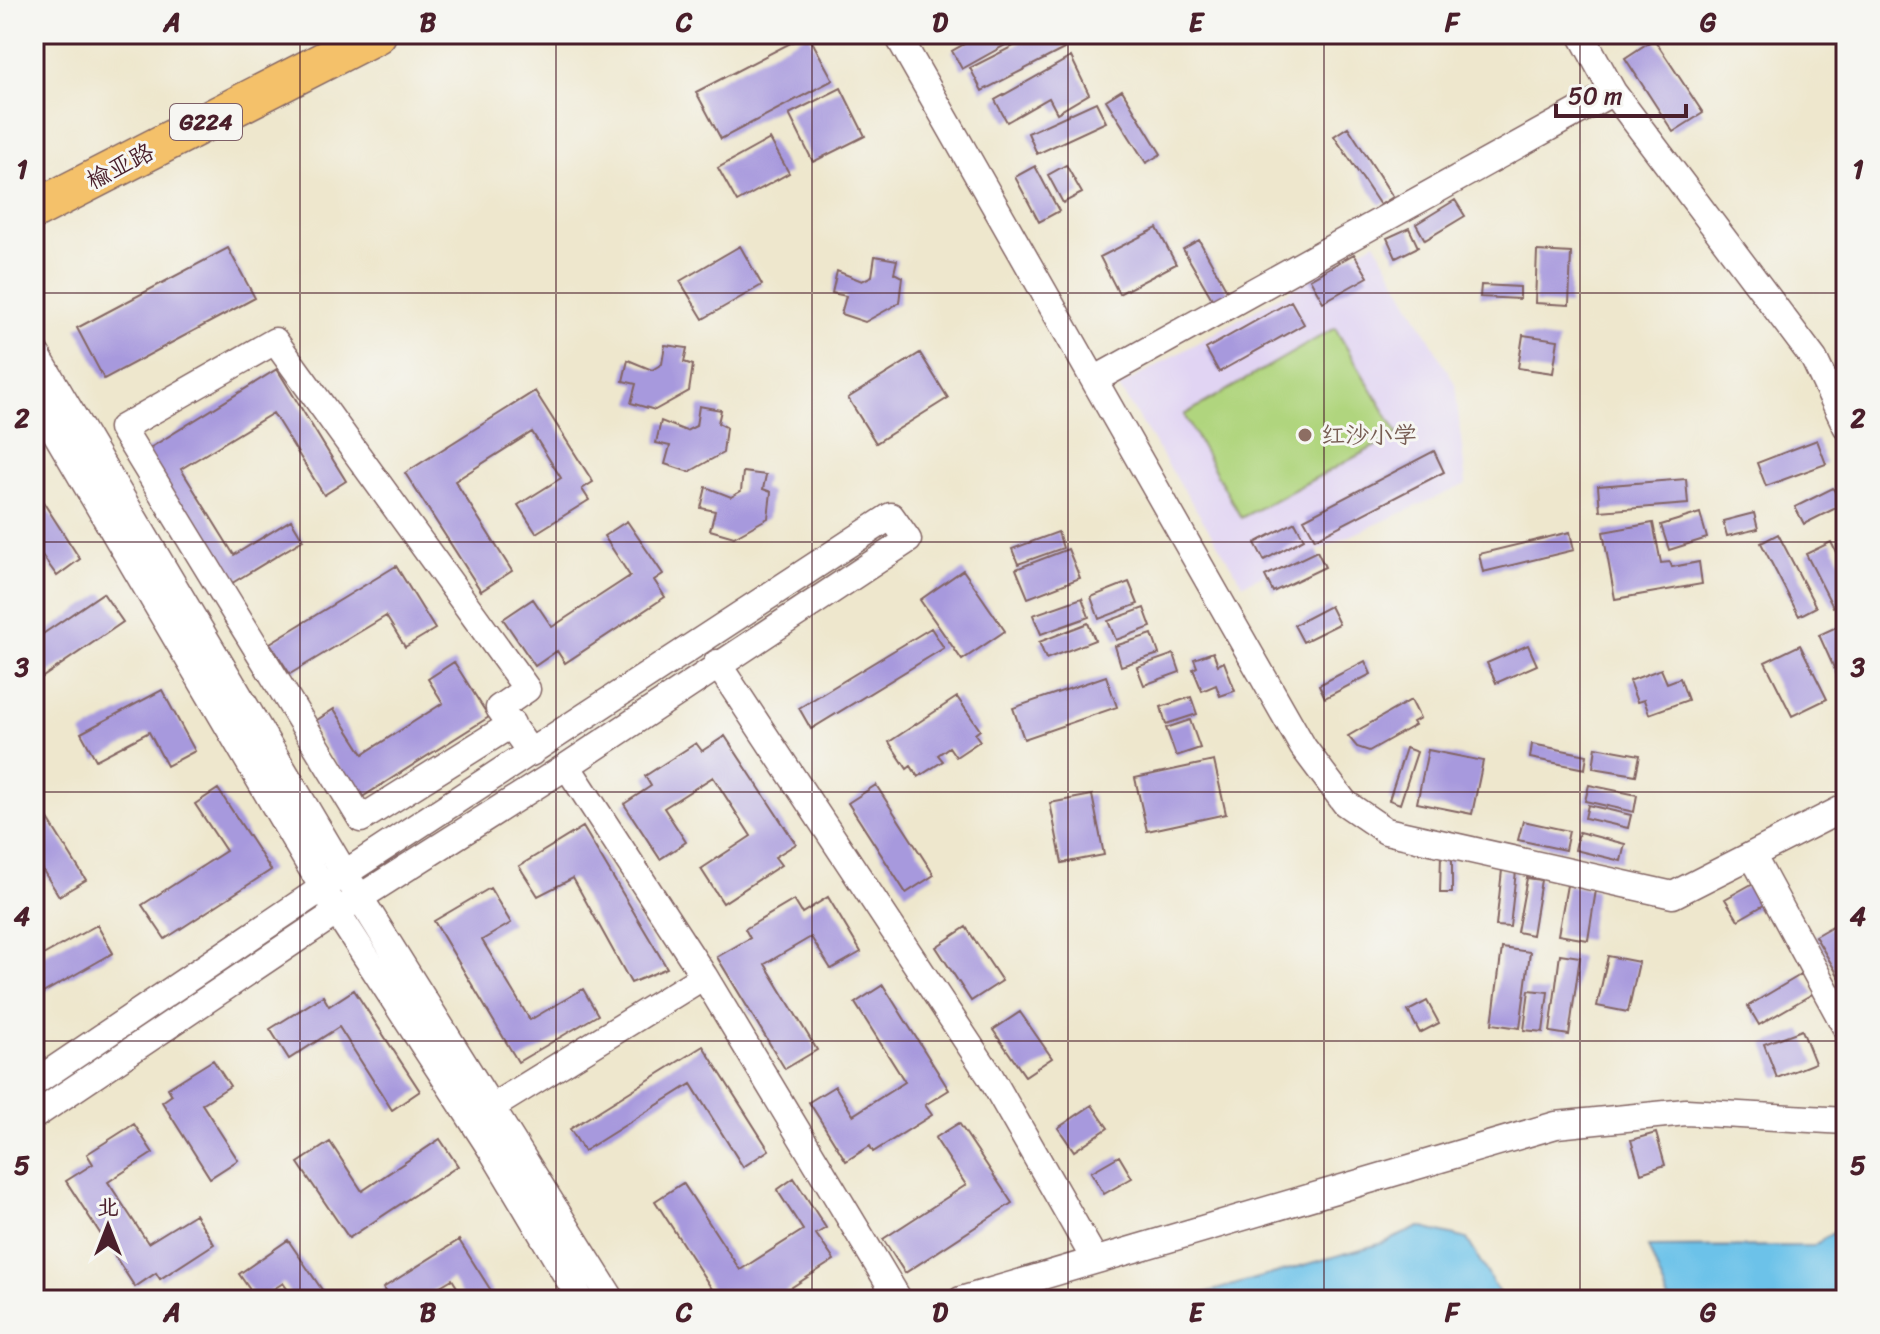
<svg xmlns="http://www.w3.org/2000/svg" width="1880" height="1334" font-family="Sriracha,'LXGW WenKai TC',sans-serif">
  <rect width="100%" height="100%" fill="#f6f6f2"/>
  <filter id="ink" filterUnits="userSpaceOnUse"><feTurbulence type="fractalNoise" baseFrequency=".0125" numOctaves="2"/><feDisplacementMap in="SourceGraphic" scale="16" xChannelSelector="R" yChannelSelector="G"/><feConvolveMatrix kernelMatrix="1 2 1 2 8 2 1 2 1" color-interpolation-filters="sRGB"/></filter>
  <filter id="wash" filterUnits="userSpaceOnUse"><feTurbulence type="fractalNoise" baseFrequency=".006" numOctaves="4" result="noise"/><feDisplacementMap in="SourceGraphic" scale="32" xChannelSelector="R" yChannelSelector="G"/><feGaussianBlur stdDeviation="1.8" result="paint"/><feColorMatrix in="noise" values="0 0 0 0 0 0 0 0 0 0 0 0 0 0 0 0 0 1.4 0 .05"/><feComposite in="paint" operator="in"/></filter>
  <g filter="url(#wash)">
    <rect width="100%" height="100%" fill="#eee7cd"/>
    <!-- built -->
    <path fill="#e1d4f3" d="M1375,242L1455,384L1466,484L1243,584L1119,387Z"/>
    <!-- green -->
    <path fill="#b0d57e" stroke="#7d7a54" stroke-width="2" d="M1335,328L1398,434L1241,518L1184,415Z"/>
    <!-- water -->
    <path fill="#6cc2e9" stroke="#5b708a" stroke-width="2" d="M1846,1224V1300H1669L1648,1247L1813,1246Z
      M1419,1227L1467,1239L1503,1300H1180L1383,1243Z"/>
    <g id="blocks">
      <!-- building -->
      <path fill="#a799dd" d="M808,34L833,80L721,139L696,92Z
        M982,34H1011L1014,40L962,69L952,51Z
        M1037,34H1057L1064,49L982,91L970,68Z
        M1654,39L1703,113L1673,132L1625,58Z
        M1071,57L1089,94L1057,113L1049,98L1007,122L995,100Z
        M841,88L865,136L813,162L789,114Z
        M1122,90L1161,154L1146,163L1106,100Z
        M1096,102L1106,122L1037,154L1028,133Z
        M1348,127L1393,197L1380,205L1334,136Z
        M770,139L789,173L737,202L718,168Z
        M1066,165L1082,193L1063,203L1048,175Z
        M1035,166L1059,211L1039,222L1015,177Z
        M1455,200L1465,216L1425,240L1416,224Z
        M1157,228L1176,264L1119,294L1100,257Z
        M1409,228L1418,247L1396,258L1387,238Z
        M1199,240L1230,296L1215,304L1183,249Z
        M740,246L762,285L703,319L680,281Z
        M228,248L255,298L104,379L77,328Z
        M1537,251L1571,253L1569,305L1535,303Z
        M1354,254L1368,277L1323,302L1310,279Z
        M875,256L897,260L894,273L902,277L899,303L865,322L841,314L846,296L832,293L837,271L862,281L872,276Z
        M1481,285L1520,287V299L1480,297Z
        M1291,301L1304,324L1219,372L1206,349Z
        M1523,335L1558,340L1553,373L1518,368Z
        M665,345L687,348L684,362L693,365L689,391L655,410L631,403L636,384L623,381L628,360L652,370L662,364Z
        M920,353L948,398L876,443L848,398Z
        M277,369L346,481L324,495L273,413L181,469L234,555L291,520L303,540L229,585L145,451Z
        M535,391L593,482L582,489L589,500L536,533L518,505L561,478L532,432L455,481L512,571L481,591L405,473Z
        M699,406L721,410L718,423L726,427L723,453L689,472L665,464L670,446L656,443L661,421L686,431L696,426Z
        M1817,440L1826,464L1766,486L1757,463Z
        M1434,451L1444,472L1315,539L1304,519Z
        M743,472L766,475L763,489L771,492L768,518L734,537L710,530L715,511L701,508L706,487L731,497L741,491Z
        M1686,479L1688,504L1600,511L1598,486Z
        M34,488L80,559L57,576L34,544Z
        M1833,488L1842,505L1804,524L1795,507Z
        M1700,513L1707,538L1669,550L1661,525Z
        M1754,513L1758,529L1727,536L1723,521Z
        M627,521L663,574L654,580L665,597L565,663L557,651L535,666L503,619L533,599L552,627L630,576L604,536Z
        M1295,522L1304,539L1264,560L1255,543Z
        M1653,523L1661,563L1670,562L1672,567L1699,562L1702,584L1615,599L1603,532Z
        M1058,532L1063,548L1018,564L1012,549Z
        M1570,532L1574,550L1483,572L1479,554Z
        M1778,534L1816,607L1799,616L1761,543Z
        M1831,542L1846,572V600L1833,607L1806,554Z
        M1068,549L1080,578L1028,598L1016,569Z
        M1317,551L1325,567L1273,592L1265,576Z
        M396,566L435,629L405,647L386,616L290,674L270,643Z
        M963,570L1005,631L962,660L920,600Z
        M1129,582L1138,604L1099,619L1091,597Z
        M103,593L123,622L34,683V640Z
        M1082,598L1089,617L1041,634L1033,615Z
        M1330,606L1339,624L1303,642L1294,625Z
        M1144,608L1151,627L1116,640L1108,621Z
        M1088,623L1095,640L1046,659L1039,642Z
        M1845,623L1846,676L1839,679L1819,635Z
        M931,628L944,648L811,729L799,708Z
        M1152,634L1159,654L1121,666L1115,646Z
        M1528,645L1537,665L1496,683L1487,663Z
        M1800,645L1827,699L1792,716L1765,662Z
        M1213,652L1218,665L1224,662L1235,691L1220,696L1216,685L1202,691L1193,669L1197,667L1194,659Z
        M1174,654L1180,672L1144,685L1137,667Z
        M1365,661L1371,674L1325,698L1319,685Z
        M454,662L489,717L359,799L311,724L334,709L363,754L443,703L428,679Z
        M1661,669L1667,683L1680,678L1688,700L1649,714L1644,700L1637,702L1629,681Z
        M1106,676L1117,707L1024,739L1013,708Z
        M162,690L195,751L167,766L149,732L96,760L81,733Z
        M957,697L980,730L975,734L980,741L956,757L949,747L938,755L943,761L918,777L911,766L907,769L889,742Z
        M1191,697L1197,714L1166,724L1161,707Z
        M1411,700L1420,718L1413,722L1415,725L1369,751L1357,747L1348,736Z
        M1190,720L1200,748L1176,756L1166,728Z
        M725,736L796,844L775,857L781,865L723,903L701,869L751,836L713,777L664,808L686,842L660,859L624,804L651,786L645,776L696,743L702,751Z
        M1532,744L1587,755L1585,769L1530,758Z
        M1596,747L1640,755L1636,775L1593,768Z
        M1406,748L1417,752L1400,804L1389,800Z
        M1428,750L1483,761L1472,814L1417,803Z
        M1214,761L1226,814L1147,831L1135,778Z
        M876,785L934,875L906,893L848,803Z
        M1589,785L1637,795L1634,812L1585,801Z
        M218,789L271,870L165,939L142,905L226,851L195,804Z
        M1092,795L1104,855L1062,863L1050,803Z
        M34,797L86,880L59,896L34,856Z
        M1588,805L1631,815L1628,828L1585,818Z
        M1523,821L1569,831L1565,850L1518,840Z
        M583,827L667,968L631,983L573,878L538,896L519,866Z
        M1579,832L1625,844L1621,861L1575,850Z
        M1441,854H1452V893H1440Z
        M1502,870L1516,871L1510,927L1496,926Z
        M1527,878L1541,880L1532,935L1517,932Z
        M1757,881L1769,902L1738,920L1725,899Z
        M1567,885L1596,890L1588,940L1558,935Z
        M490,888L511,923L482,940L530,1020L583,989L598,1015L518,1062L434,921Z
        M828,897L861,952L831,969L811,937L765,964L817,1050L785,1069L717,957L750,938L745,929L794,900L802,913Z
        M1836,924L1846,941V977L1841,980L1815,936Z
        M97,925L113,953L34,998V960Z
        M966,927L1002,981L971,1001L936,947Z
        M1502,948L1530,952L1520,1028L1492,1024Z
        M1560,954L1580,957L1569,1035L1550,1032Z
        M1608,956L1639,962L1628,1012L1597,1006Z
        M1802,974L1814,993L1759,1025L1748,1006Z
        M883,985L949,1090L925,1105L932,1115L873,1152L870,1146L846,1161L809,1102L835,1086L853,1115L905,1082L855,1003Z
        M354,990L420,1091L392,1110L339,1027L289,1059L270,1029L323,996L329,1006Z
        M1529,990L1548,992L1543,1032L1524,1030Z
        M1427,1001L1439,1023L1420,1033L1408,1011Z
        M1020,1012L1052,1058L1025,1076L993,1030Z
        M1802,1030L1815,1063L1777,1078L1764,1044Z
        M703,1046L769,1150L743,1167L691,1084L584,1151L570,1129Z
        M213,1060L230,1086L202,1104L238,1160L210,1178L162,1102L172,1095L168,1088Z
        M1092,1105L1108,1128L1074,1151L1058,1128Z
        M959,1123L1012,1203L905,1273L883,1239L966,1185L935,1138Z
        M134,1124L153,1153L108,1182L148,1243L195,1214L214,1244L160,1279L156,1273L135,1287L66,1181L93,1164L87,1154Z
        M1656,1133L1665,1165L1641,1173L1631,1140Z
        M440,1139L458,1166L349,1238L298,1163L330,1142L362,1191Z
        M1119,1156L1132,1178L1104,1194L1091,1172Z
        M794,1178L826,1228L816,1234L834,1260L772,1300H719L655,1201L683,1183L740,1270L803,1230L777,1190Z
        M288,1240L329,1300H295L283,1283L257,1300L239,1274Z
        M459,1240L497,1300H465L452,1279L417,1300H390L383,1288Z"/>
    </g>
  </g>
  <g filter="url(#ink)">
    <use href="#blocks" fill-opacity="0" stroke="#836564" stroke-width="2"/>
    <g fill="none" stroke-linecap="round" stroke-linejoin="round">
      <!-- minor casing -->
      <g stroke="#836564" stroke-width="29">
        <path id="minor" d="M897,34L1303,747L1345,803L1386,831L1673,895L1846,807
          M1581,34L1613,92L1814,359L1846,426
          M34,350L345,874L612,1300
          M1094,380L1613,92
          M34,396L337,912L494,1154L581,1300
          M717,663L990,1076L1095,1260
          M512,724L361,819L122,428L275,341L527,689L499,708L531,753
          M567,766L704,976L899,1300
          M1752,855L1846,1028
          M34,1083L324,887L891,516L908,540L567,766L337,912L34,1116
          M492,1107L704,976
          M961,1300L1556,1125L1686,1112L1846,1121"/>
      </g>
      <!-- highway casing -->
      <g stroke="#836564" stroke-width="41">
        <path id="highway" d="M34,210L377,34"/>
      </g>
      <!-- minor -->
      <use href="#minor" stroke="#fff" stroke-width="26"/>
      <!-- highway -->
      <use href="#highway" stroke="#f4c16a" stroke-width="38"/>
    </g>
  </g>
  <!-- grid -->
  <path fill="none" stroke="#4a1f2b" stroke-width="2" stroke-opacity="0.55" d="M300,34V1300M556,34V1300M812,34V1300M1068,34V1300M1324,34V1300M1580,34V1300M34,293H1846M34,542H1846M34,792H1846M34,1041H1846"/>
  <!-- markers -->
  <circle fill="#8d6e63" stroke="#f6f6f2" stroke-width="3" cx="1305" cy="435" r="8"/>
  <g text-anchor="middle" stroke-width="6" stroke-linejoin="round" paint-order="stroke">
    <!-- shield labels -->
    <rect fill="#f6f6f2" stroke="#7e6067" stroke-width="2" x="170" y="104" width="72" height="36" rx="6"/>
    <g font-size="22" font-weight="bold" fill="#4a1f2b">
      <text x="206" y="130">G224</text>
    </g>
    <!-- street labels -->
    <g font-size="24" fill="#4a1f2b" stroke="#f6f6f2">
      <text transform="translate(120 166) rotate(-27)" y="8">榆亚路</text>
    </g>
    <!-- education labels -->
    <g font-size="24" fill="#785e54" stroke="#f6f6f2" text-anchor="start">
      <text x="1321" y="443">红沙小学</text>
    </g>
  </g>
  <!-- margin -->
  <rect width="1880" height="1334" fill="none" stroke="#f6f6f2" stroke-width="88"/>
  <!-- north arrow -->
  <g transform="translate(108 1226)" stroke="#f6f6f2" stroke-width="6" paint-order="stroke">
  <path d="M0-6L14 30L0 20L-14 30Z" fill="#4a1f2b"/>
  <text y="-12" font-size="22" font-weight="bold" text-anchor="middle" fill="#4a1f2b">北</text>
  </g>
  <!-- scale -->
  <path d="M1556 104v12h130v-12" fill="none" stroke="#4a1f2b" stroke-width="4"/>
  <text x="1568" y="104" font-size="24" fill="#4a1f2b" stroke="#f6f6f2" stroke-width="6" paint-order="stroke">50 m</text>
  <rect x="44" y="44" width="1792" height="1246" fill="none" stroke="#4a1f2b" stroke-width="3"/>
  <g font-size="26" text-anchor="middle" font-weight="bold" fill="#4a1f2b">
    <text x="172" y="31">A</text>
    <text x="428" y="31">B</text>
    <text x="684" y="31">C</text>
    <text x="940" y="31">D</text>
    <text x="1196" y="31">E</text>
    <text x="1452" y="31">F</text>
    <text x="1708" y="31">G</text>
    <text x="22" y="178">1</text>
    <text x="1858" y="178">1</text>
    <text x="22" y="427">2</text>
    <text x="1858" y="427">2</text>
    <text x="22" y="676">3</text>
    <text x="1858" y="676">3</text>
    <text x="22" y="925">4</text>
    <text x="1858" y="925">4</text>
    <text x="22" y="1174">5</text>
    <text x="1858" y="1174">5</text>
    <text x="172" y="1321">A</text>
    <text x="428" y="1321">B</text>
    <text x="684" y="1321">C</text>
    <text x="940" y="1321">D</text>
    <text x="1196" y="1321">E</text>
    <text x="1452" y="1321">F</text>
    <text x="1708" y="1321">G</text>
  </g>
</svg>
